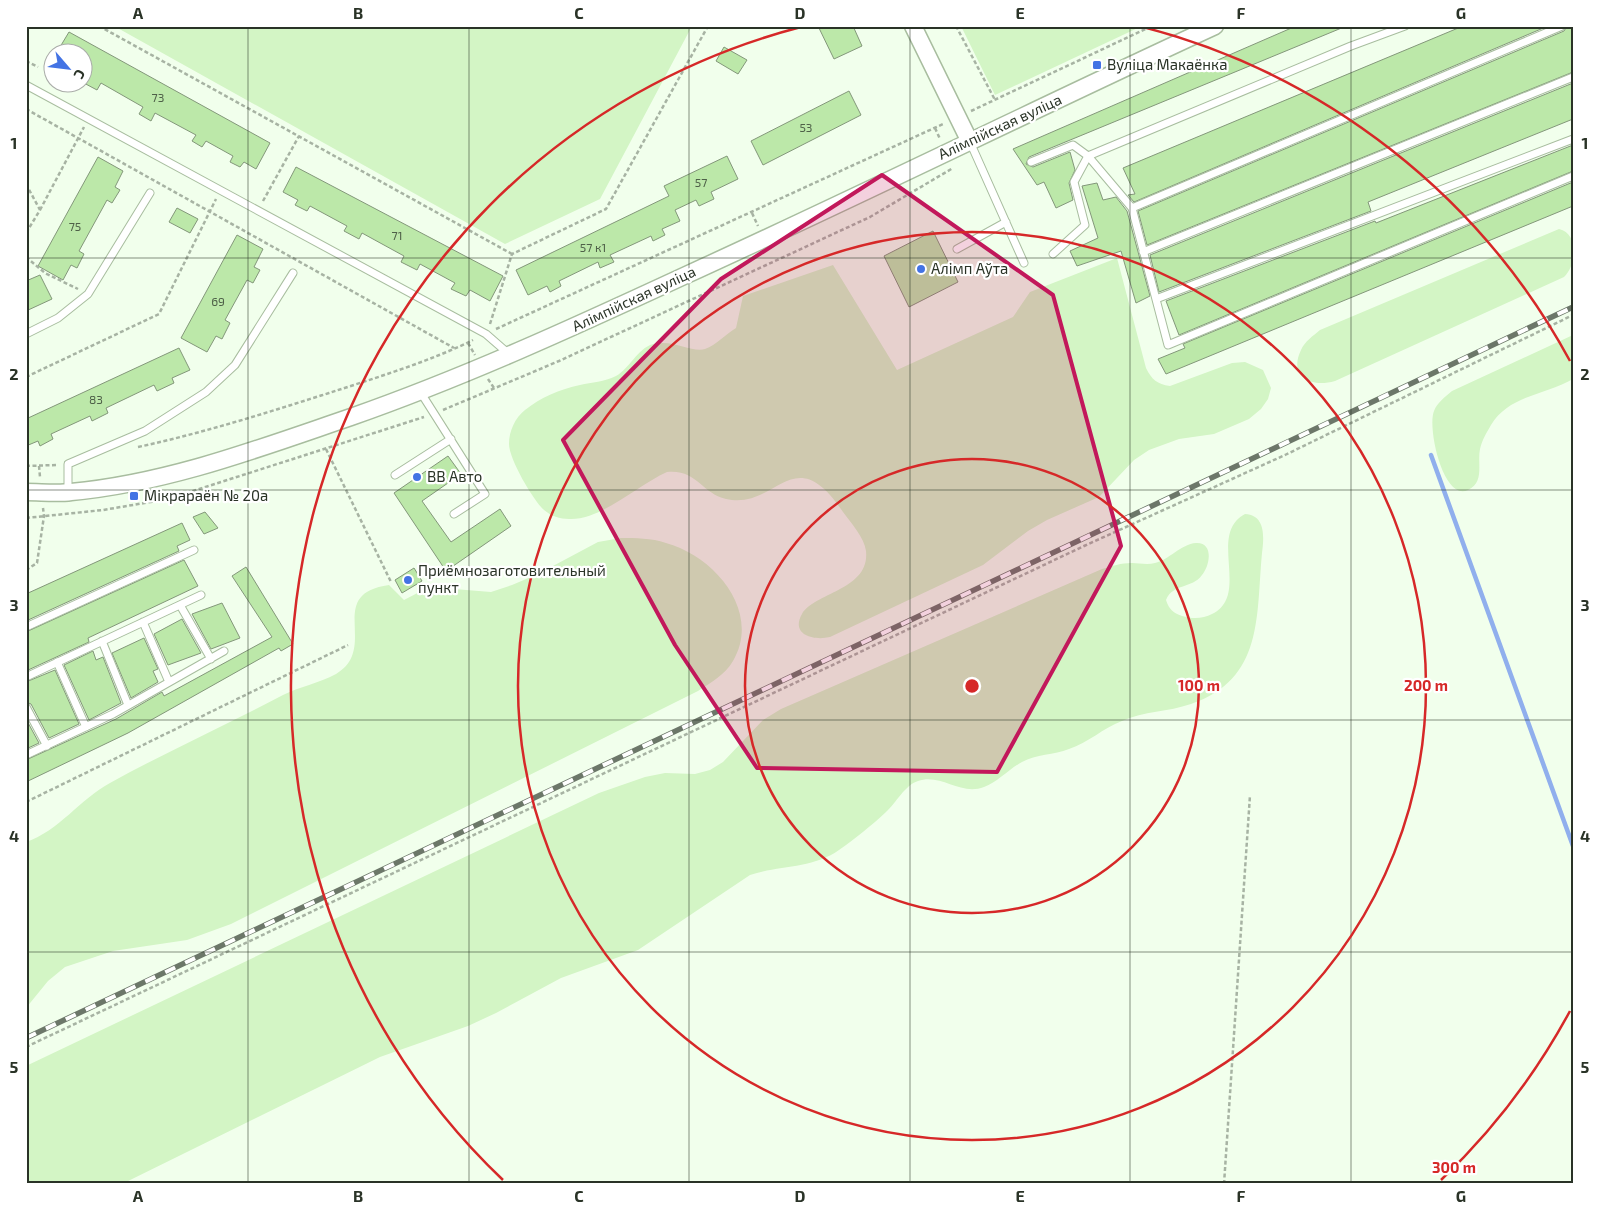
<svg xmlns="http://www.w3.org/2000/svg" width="1599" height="1210" font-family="'Exo 2',sans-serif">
  <rect width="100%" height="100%" fill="#f1ffec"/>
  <!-- green -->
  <path fill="#d3f5c5" d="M114,26H692L600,199L505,244Z
    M961,26H1142L995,95Z
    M1559,229C1580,234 1576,266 1564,277L1335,381C1311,388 1288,377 1301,350C1305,341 1313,336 1320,330Z
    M1117,258L1146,368C1152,380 1157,384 1170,386L1232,363L1245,362L1263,370L1271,388L1268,399L1261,409L1249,419L1214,434L1179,439L1149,450L1134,460L1099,497L1047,520L1028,531L983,565L830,637C814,641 790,635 802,614C815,592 870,590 866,551C864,537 851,523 843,512C793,437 777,511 726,499C701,493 697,469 667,472C638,485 600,521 569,519C560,519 551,516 544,510C533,500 509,459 509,444C509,431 515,418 525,410C540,398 560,389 580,385C592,382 604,382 616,376C630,368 637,349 653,344C674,339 692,353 705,349C716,345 726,334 736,328L743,296L833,265L897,370L1013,317L1030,292Z
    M1573,335V379C1546,395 1509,395 1491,425C1487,432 1482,440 1480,449C1477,463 1485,482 1468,490C1443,502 1427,427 1434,411C1437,403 1445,397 1452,391Z
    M1245,514C1266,515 1264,538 1262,553C1256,616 1264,679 1191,704C1168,712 1144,711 1122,721C1103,728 1088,743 1069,749C1054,755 1036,754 1022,762C1009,769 998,782 984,787C960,796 941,773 918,781C905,785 896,803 886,812C872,825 855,839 839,850C812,869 780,865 750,875L638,950L561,978L496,1013L468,1026L380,1057L122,1184H26V1066L599,793L645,777L665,773L695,774L710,770L723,762L763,720L781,709L1102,569C1112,566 1121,563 1132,563C1139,563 1147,565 1155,563C1169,560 1181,544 1196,543C1214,542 1210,566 1202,575C1192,589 1173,583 1166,600C1169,609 1173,613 1182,616C1192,619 1203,619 1212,614C1251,595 1207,534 1245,514Z
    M621,538C636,538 651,538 666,543C714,556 762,611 733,661C725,675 710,683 698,691L231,924L187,940L113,951L65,967L48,981L26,1008V842C59,831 80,799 110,783C166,752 226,725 283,695C299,687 319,683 336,674C380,648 324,594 389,585L404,600L429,587L491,592L512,585L538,574L598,542Z"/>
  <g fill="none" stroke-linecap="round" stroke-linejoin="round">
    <!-- stream -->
    <path stroke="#90afed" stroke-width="4.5" d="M1431,455L1573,846"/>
  </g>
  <!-- building -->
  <path fill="#bce8a9" stroke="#83977a" d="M818,26H853L862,46L834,59Z
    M1296,26L1344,27L1029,157L1026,164L1033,167L1070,152L1075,170L1069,183L1073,200L1056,208L1044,182L1037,185L1013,149Z
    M1463,26H1548L1134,202L1128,195L1135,194L1123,168Z
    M1567,26H1573V72L1147,245L1138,211L1564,31Z
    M69,32L270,143L256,169L244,162L240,167L230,162L233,156L206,141L202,147L192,141L196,135L155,113L151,121L139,114L143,107L101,83L97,90L82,82V52H57Z
    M724,47L747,60L738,74L716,61Z
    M1573,83V119L1368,202L1371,211L1159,292L1150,255Z
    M849,91L861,115L763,165L751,141Z
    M1573,145V171L1179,335L1166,301L1375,221L1376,223Z
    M727,156L738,179L711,192L714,199L699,206L696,200L675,210L680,221L662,229L665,235L653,241L651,236L610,255L614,262L600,268L598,262L559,281L561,286L550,292L547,286L528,295L516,270L669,196L664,186Z
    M98,157L123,171L115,187L120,190L112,203L107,200L79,251L84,254L77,268L71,265L63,280L38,266Z
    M296,167L503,276L490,301L470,290L466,296L451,289L455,283L420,264L417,270L401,262L404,256L362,233L359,239L344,231L347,226L310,206L307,211L295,205L298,200L283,192Z
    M1573,182V206L1166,374L1158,359L1185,348L1183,344Z
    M1097,183L1103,200L1116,197L1127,211L1150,296L1136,303L1121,251L1077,266L1070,251L1098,238L1082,186Z
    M177,208L198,219L190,233L169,222Z
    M933,231L958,282L909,307L884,256Z
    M237,235L263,249L254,267L260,270L253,283L247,280L225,320L230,323L222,339L216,336L207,352L181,338Z
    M40,275L52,299L26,311V281Z
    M179,348L190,370L172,378L174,383L157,391L154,385L106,408L108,413L92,421L90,416L51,434L53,439L40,446L38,441L26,446V419Z
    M448,456L461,474L422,501L451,542L500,509L511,526L446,571L394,493Z
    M205,512L218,528L204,534L193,517Z
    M182,523L190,540L177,546L179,551L26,621V594Z
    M184,560L198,586L88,638L89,642L26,671V632Z
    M246,567L293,644L281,651L279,648L128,733L26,782V760L116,719L162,692L164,696L272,637L232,576Z
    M414,568L422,581L402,593L395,580Z
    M222,603L240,638L211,649L192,614Z
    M182,619L201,653L168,665L154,634Z
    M144,638L158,669L153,671L158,682L131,698L112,653Z
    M93,651L96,660L103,657L121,703L89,720L64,665Z
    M55,670L79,724L49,738L31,704L26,702V682Z
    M26,719L39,743L26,749Z"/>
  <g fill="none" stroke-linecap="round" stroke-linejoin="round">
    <!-- service casing -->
    <g stroke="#a8bd9f" stroke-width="9">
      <path id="service" d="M26,85L486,334L509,354
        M970,142L1024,263
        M1031,162L1073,145L1088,156L1132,208L1168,345L1573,176
        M1132,208L1562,26
        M957,249L1006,222
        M1143,252L1573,77
        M1053,254L1085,225L1074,182L1088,156L1351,46L1405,26
        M1156,299L1573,139
        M26,334L58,318L88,294L150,193
        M421,393L485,494L454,514
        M395,475L451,439
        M68,493V464L145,431L206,392L235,365L293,273
        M180,605L211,659
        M143,622L169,682
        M26,627L194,550
        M102,641L128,705
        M57,662L86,727
        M26,677L201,595
        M26,707L47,746
        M26,755L113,714L224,651"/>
    </g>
    <!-- tertiary casing -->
    <g stroke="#a8bd9f" stroke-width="19">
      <path id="tertiary" d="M913,26L970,142
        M26,492C41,492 57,494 71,492C168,483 260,448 351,417C465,377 574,327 684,276C862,195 1037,108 1215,26"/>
    </g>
    <!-- path -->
    <path stroke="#a7b3a3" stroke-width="2.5" stroke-dasharray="4 2.5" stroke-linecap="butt" d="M99,26L512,254
      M956,26L995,100
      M26,61L38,67
      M26,109L454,348
      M971,111L1152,26
      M935,128L940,139
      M26,184L40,210L26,233
      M263,201L299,136
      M40,210L84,127
      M752,213L758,226
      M26,257L45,273L78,289
      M490,324L512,254L606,209L708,26
      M496,329L943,124
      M468,343L475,355
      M26,377L159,314L216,199
      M488,379L494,388
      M443,410L559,361L870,217L953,168
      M138,447C203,433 266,413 329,393C375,378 431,361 473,340
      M326,449L391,582
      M26,466L57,465
      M39,466L40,477
      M26,518L103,510L168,499L424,417
      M26,570L37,563L44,516L43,508
      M26,802L348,645
      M26,1047L1084,546L1285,455L1573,315
      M1224,1184L1250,795"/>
    <!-- service -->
    <use href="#service" stroke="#fff" stroke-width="7"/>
    <!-- tertiary -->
    <use href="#tertiary" stroke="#fff" stroke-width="16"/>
    <!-- rail casing -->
    <g stroke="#6c7769" stroke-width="5.5">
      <path id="rail" d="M26,1038L1573,307"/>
    </g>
    <!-- rail -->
    <use href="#rail" stroke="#fff" stroke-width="4" stroke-dasharray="11" stroke-linecap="butt"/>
  </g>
  <!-- marked area -->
  <path fill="#c2185b" fill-opacity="0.2" stroke="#c2185b" stroke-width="4" stroke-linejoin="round" d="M882,175L1053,295L1121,546L997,772L757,768L675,645L563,440L721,279Z"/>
  <!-- grid -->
  <path fill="none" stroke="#2a3327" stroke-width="1" stroke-opacity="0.55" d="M248,26V1184M469,26V1184M689,26V1184M910,26V1184M1130,26V1184M1351,26V1184M26,258H1573M26,490H1573M26,720H1573M26,952H1573"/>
  <!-- distance rings -->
  <g fill="none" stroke="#d62828" stroke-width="2.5">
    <circle cx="972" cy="686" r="227"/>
    <circle cx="972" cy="686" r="454"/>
    <path d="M1570 1011A681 681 0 0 1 1441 1180M503 1180A681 681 0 0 1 801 27M1143 27A681 681 0 0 1 1570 361"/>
  </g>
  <!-- markers -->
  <g fill="#4373e4" stroke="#fff" stroke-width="2">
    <rect x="1092" y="60" width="10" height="10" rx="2.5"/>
    <circle cx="921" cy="269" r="5"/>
    <circle cx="417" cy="477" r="5"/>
    <rect x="129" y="491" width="10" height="10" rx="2.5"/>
    <circle cx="408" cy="580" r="5"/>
  </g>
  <g text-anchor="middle" stroke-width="4.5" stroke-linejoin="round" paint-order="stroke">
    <!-- number labels -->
    <g font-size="12" fill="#4e6048">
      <text x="158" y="102">73</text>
      <text x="806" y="132">53</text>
      <text x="701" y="187">57</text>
      <text x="75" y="231">75</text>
      <text x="397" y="240">71</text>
      <text x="593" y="252">57 к1</text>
      <text x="218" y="306">69</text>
      <text x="96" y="404">83</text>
    </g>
    <!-- poi labels -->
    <g font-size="15" fill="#2a3327" stroke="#fff" text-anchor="start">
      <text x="1107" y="70">Вуліца Макаёнка</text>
      <text x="931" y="274">Алімп Аўта</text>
      <text x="427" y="482">ВВ Авто</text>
      <text x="144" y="501">Мікрараён № 20а</text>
      <text x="418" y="576">Приёмнозаготовительный<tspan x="418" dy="17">пункт</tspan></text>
    </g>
    <!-- street labels -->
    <g font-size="15" fill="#2a3327" stroke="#fff">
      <text transform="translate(1000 127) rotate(-25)" y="5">Алімпійская вуліца</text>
      <text transform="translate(634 299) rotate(-25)" y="5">Алімпійская вуліца</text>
    </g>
  </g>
  <circle cx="972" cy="686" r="8" fill="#d62828" stroke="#fff" stroke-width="2.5"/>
  <g font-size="15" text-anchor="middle" font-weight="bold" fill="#d62828" stroke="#fff" stroke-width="4.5" stroke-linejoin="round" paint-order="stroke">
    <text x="1199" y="691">100 m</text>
    <text x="1426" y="691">200 m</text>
    <text x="1454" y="1173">300 m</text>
  </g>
  <!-- border -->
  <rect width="1599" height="1210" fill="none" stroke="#ffffff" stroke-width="55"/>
  <!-- north arrow -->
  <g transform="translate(68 68) rotate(118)"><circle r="24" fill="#ffffff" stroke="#aaada9"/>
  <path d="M0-4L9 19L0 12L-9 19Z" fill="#4373e4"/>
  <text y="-8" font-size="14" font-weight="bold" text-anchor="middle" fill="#2a3327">С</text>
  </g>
  <rect x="28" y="28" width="1544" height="1154" fill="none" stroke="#2a3327" stroke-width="2"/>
  <g font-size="16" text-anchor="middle" font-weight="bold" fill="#2a3327">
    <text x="138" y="19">A</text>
    <text x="358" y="19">B</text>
    <text x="579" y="19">C</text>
    <text x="800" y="19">D</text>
    <text x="1020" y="19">E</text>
    <text x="1241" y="19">F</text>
    <text x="1461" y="19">G</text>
    <text x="14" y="149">1</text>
    <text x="1585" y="149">1</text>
    <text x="14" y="380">2</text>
    <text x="1585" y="380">2</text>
    <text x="14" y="611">3</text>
    <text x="1585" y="611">3</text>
    <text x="14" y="842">4</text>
    <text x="1585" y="842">4</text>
    <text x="14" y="1073">5</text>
    <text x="1585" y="1073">5</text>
    <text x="138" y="1202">A</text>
    <text x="358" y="1202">B</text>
    <text x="579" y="1202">C</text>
    <text x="800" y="1202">D</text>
    <text x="1020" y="1202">E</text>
    <text x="1241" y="1202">F</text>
    <text x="1461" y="1202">G</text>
  </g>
</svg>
